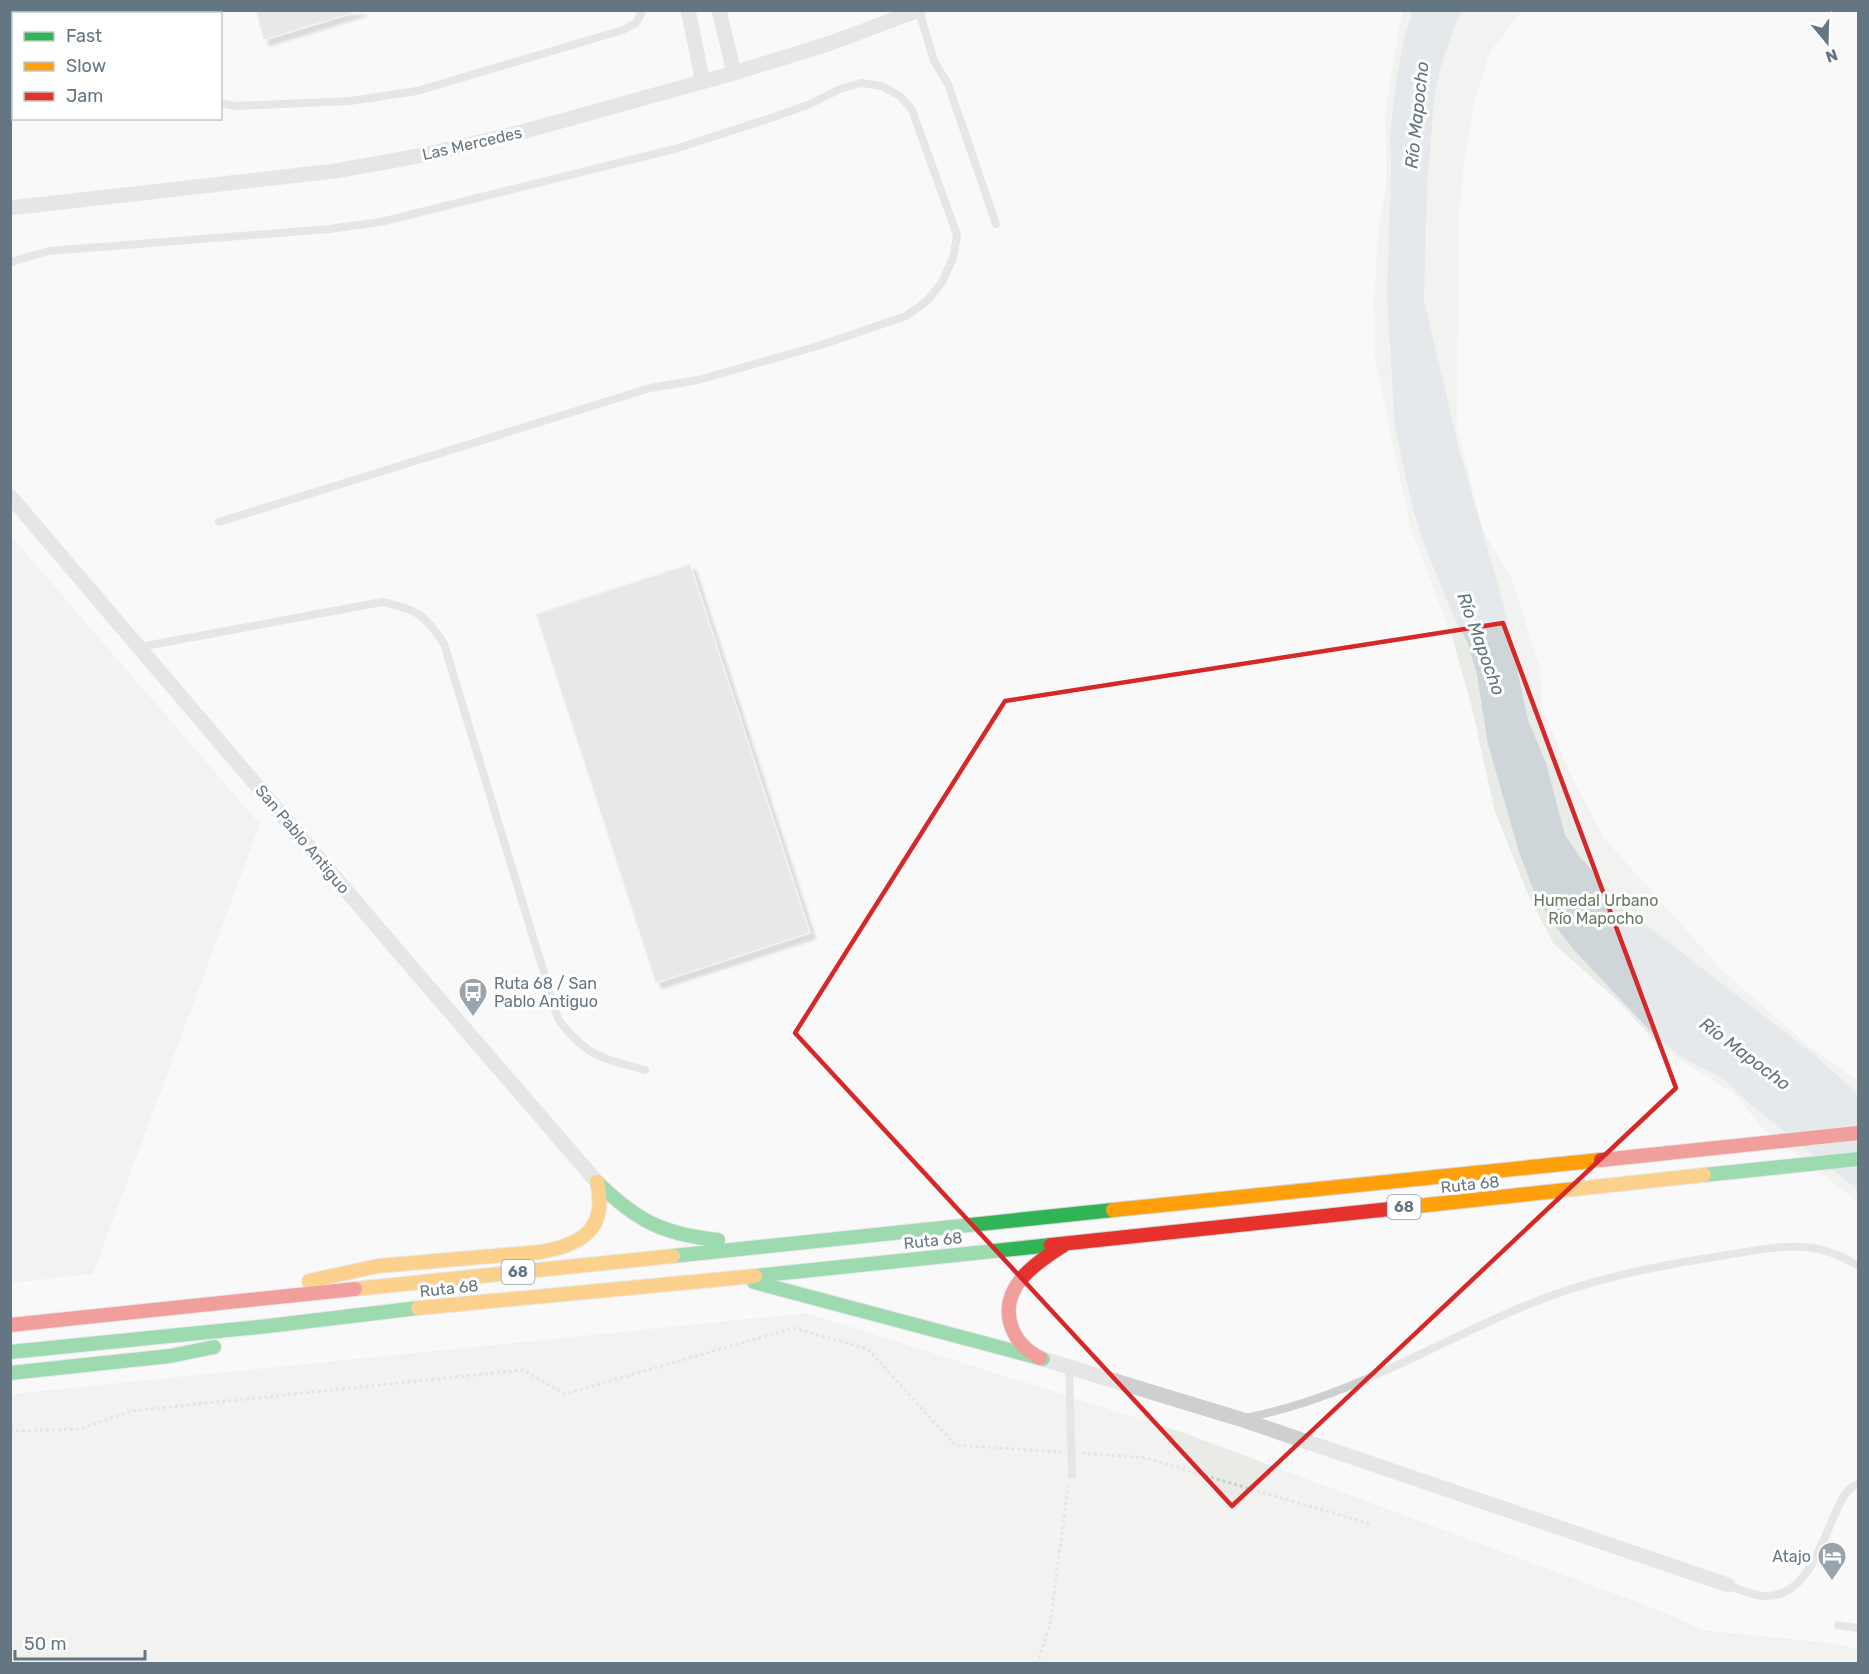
<svg xmlns="http://www.w3.org/2000/svg" width="1869" height="1674" font-family="Rubik,sans-serif">
  <defs>
    <filter id="shadow"><feDropShadow dx="5.5" dy="5.5" stdDeviation="1.5" flood-color="#0004"/></filter>
  </defs>
  <rect width="100%" height="100%" fill="#f9f9f9"/>
  <!-- green -->
  <path fill="#e8ebe6" d="M1402,11H1522L1490,52L1475,99L1465,157L1459,214L1457,425L1483,531L1511,576L1540,669L1543,710L1571,775L1604,838L1723,971L1810,1047L1858,1081V1202L1760,1126L1737,1096L1660,1047L1619,1002L1553,943L1527,892L1494,809L1473,712L1454,643L1410,526L1375,358L1374,301L1378,235L1387,179L1385,114Z
    M10,535L260,824L93,1274L11,1283Z
    M807,1313L1187,1434L1666,1613L1702,1630L1832,1643L1858,1649V1663H11L10,1394Z"/>
  <!-- water -->
  <path fill="#ced6d9" d="M1412,11H1461L1442,61L1434,100L1427,187L1424,300L1459,449L1503,603L1528,720L1546,763L1565,835L1580,857L1629,912L1812,1053L1858,1094V1190L1751,1105L1722,1078L1683,1058L1655,1036L1575,951L1551,921L1535,894L1519,852L1488,744L1477,675L1468,643L1454,618L1425,547L1413,510L1395,427L1387,295L1391,170L1390,136L1396,82L1403,42Z"/>
  <!-- building -->
  <path fill="#d0d2d3" stroke="#e8e8e8" stroke-width="1.5" filter="url(#shadow)" d="M256,10H362L264,40Z
    M690,564L810,933L656,983L536,614Z"/>
  <g fill="none" stroke-linecap="round" stroke-linejoin="round">
    <!-- fast casing -->
    <g stroke="#d5d6d6" stroke-width="16">
      <path id="fast" d="M1704,1175L1858,1159
        M597,1182C637,1221 662,1234 718,1240
        M673,1256L1113,1210
        M755,1276L1051,1245
        M754,1282L1043,1359
        M10,1352L268,1326L418,1308
        M10,1373L170,1356L214,1347"/>
    </g>
    <!-- slow casing -->
    <g stroke="#d5d6d6" stroke-width="16">
      <path id="slow" d="M1390,1209L1704,1175
        M1113,1210L1601,1160
        M309,1281L378,1266L540,1252C582,1245 608,1229 597,1182
        M355,1289L673,1256
        M418,1308L755,1276"/>
    </g>
    <!-- jam casing -->
    <g stroke="#d5d6d6" stroke-width="16">
      <path id="jam" d="M1601,1160L1858,1133
        M1051,1245L1390,1209
        M10,1325L355,1289
        M1040,1358C1027,1351 1017,1342 1012,1328C997,1289 1035,1263 1064,1245"/>
    </g>
    <!-- path -->
    <path stroke="#cbcccd" stroke-width="3" stroke-dasharray="3 3" stroke-linecap="butt" d="M10,1431L80,1429L131,1411L523,1370L565,1394L793,1328L868,1349L955,1445L1061,1452
      M1082,1453L1146,1458L1370,1524
      M1037,1664L1050,1625L1068,1486"/>
    <!-- lane -->
    <path stroke="#cecfd0" stroke-width="8" d="M184,10L185,14
      M919,11L934,61L948,84L996,224
      M220,103L236,106L350,101L417,91L623,30L636,23L643,10
      M10,263L17,260L49,251L329,229L381,222L678,148L774,117L810,104L840,89L861,83L882,86L900,96L912,110L957,235L953,258L942,282L927,301L906,316L818,346L698,380L650,388L219,522
      M140,647L382,602C416,609 425,614 444,644L558,1019C588,1058 600,1057 645,1070
      M1069,1367L1072,1475
      M1245,1418C1347,1398 1428,1347 1522,1307C1588,1279 1656,1266 1727,1255C1776,1247 1814,1237 1858,1266
      M1728,1585C1739,1589 1753,1596 1764,1596C1807,1598 1821,1543 1836,1512C1841,1500 1846,1489 1858,1484
      M1838,1625L1858,1628"/>
    <!-- street -->
    <path stroke="#cecfd0" stroke-width="15" d="M688,10L703,82
      M719,10L734,73
      M10,208L335,171L424,155L518,133L734,73L831,43L919,10
      M10,496L408,963L597,1182
      M1043,1359L1240,1419L1728,1585"/>
    <!-- fast -->
    <use href="#fast" stroke="#30b455" stroke-width="14"/>
    <!-- slow -->
    <use href="#slow" stroke="#ff9f0a" stroke-width="14"/>
    <!-- jam -->
    <use href="#jam" stroke="#e5322d" stroke-width="14"/>
  </g>
  <!-- marked area -->
  <path d="M0 0H1869V1674H0ZM1503,623L1676,1088L1232,1506L795,1033L1005,701Z" fill="#f9f9f9" fill-opacity=".55" fill-rule="evenodd"/>
  <path fill="none" stroke="#d62828" stroke-width="4.5" stroke-linejoin="round" d="M1503,623L1676,1088L1232,1506L795,1033L1005,701Z"/>
  <!-- icons -->
  <defs>
    <g id="bus-pin" transform="scale(1.5)"><path d="M0 17L-7.5 6A9.5 9.5 0 1 1 7.5 6Z" fill="#99a4ac" stroke="#fff"/><path d="M-5-6H5V4H4V6H2V4H-2V6H-4V4H-5ZM-3.5-4V0h7V-4ZM-3.5 1.2v1.5H-2V1.2ZM2 1.2v1.5H3.5V1.2Z" fill="#fff"/></g>
    <g id="hotel-pin" transform="scale(1.5)"><path d="M0 17L-7.5 6A9.5 9.5 0 1 1 7.5 6Z" fill="#99a4ac" stroke="#fff"/><path d="M-6-4.5h1.5V1H6V5H4.5V3h-9V5H-6ZM-4 0a1.8 1.8 0 1 1 3.6 0ZM.5 0V-2.5h3Q6-2.5 6 0Z" fill="#fff"/></g>
  </defs>
  <g fill-rule="evenodd">
    <use href="#bus-pin" x="473" y="992"/>
    <use href="#hotel-pin" x="1832" y="1556"/>
  </g>
  <g text-anchor="middle" stroke-width="6" stroke-linejoin="round" paint-order="stroke">
    <!-- shield labels -->
    <g fill="#fff" stroke="#939fa8" stroke-width="1.5">
      <rect x="1387.5" y="1195" width="33" height="24" rx="4.5"/>
      <rect x="501.5" y="1260" width="33" height="24" rx="4.5"/>
    </g>
    <g font-size="15" font-weight="bold" fill="#657683">
      <text x="1404" y="1212">68</text>
      <text x="518" y="1277">68</text>
    </g>
    <!-- street labels -->
    <g font-size="16" fill="#657683" stroke="#fff">
      <text transform="translate(472 143) rotate(-13)" y="6">Las Mercedes</text>
      <text transform="translate(303 839) rotate(50)" y="6">San Pablo Antiguo</text>
      <text transform="translate(1470 1184) rotate(-6)" y="6">Ruta 68</text>
      <text transform="translate(933 1240) rotate(-6)" y="6">Ruta 68</text>
      <text transform="translate(449 1288) rotate(-6)" y="6">Ruta 68</text>
    </g>
    <!-- park labels -->
    <g font-size="16" fill="#687a64" stroke="#fff">
      <text x="1596" y="906">Humedal Urbano<tspan x="1596" dy="18">Río Mapocho</tspan></text>
    </g>
    <!-- poi labels -->
    <g font-size="16" fill="#657683" stroke="#fff" text-anchor="start">
      <text x="494" y="989">Ruta 68 / San<tspan x="494" dy="18">Pablo Antiguo</tspan></text>
      <text x="1811" y="1562" text-anchor="end">Atajo</text>
    </g>
    <!-- water labels -->
    <g font-size="18" font-style="italic" fill="#60757c" stroke="#fff">
      <text transform="translate(1417 115) rotate(-84)" y="6">Río Mapocho</text>
      <text transform="translate(1481 644) rotate(70)" y="6">Río Mapocho</text>
      <text transform="translate(1745 1054) rotate(37)" y="6">Río Mapocho</text>
    </g>
  </g>
  <!-- border -->
  <rect width="1869" height="1674" fill="none" stroke="#657683" stroke-width="24"/>
  <!-- legend -->
  <rect x="12" y="12" width="210" height="108" fill="#ffffff" stroke="#c1c8cd" stroke-width="1.5"/>
  <rect x="24" y="32" width="30" height="9" fill="#30b455" stroke="#c1c8cd" stroke-width="1.5"/>
  <text x="66" y="42" font-size="18" fill="#657683">Fast</text>
  <rect x="24" y="62" width="30" height="9" fill="#ff9f0a" stroke="#c1c8cd" stroke-width="1.5"/>
  <text x="66" y="72" font-size="18" fill="#657683">Slow</text>
  <rect x="24" y="92" width="30" height="9" fill="#e5322d" stroke="#c1c8cd" stroke-width="1.5"/>
  <text x="66" y="102" font-size="18" fill="#657683">Jam</text>
  <!-- north arrow -->
  <g transform="translate(1827 42) rotate(161)" stroke="#ffffff" stroke-width="4.5" paint-order="stroke">
  <path d="M0-4.5L10 22L0 15L-10 22Z" fill="#657683"/>
  <text y="-9" font-size="16" font-weight="bold" text-anchor="middle" fill="#657683">N</text>
  </g>
  <!-- scale -->
  <path d="M15 1650v9h130v-9" fill="none" stroke="#657683" stroke-width="3"/>
  <text x="24" y="1650" font-size="18" fill="#657683" stroke="#ffffff" stroke-width="4.5" paint-order="stroke">50 m</text>
</svg>
